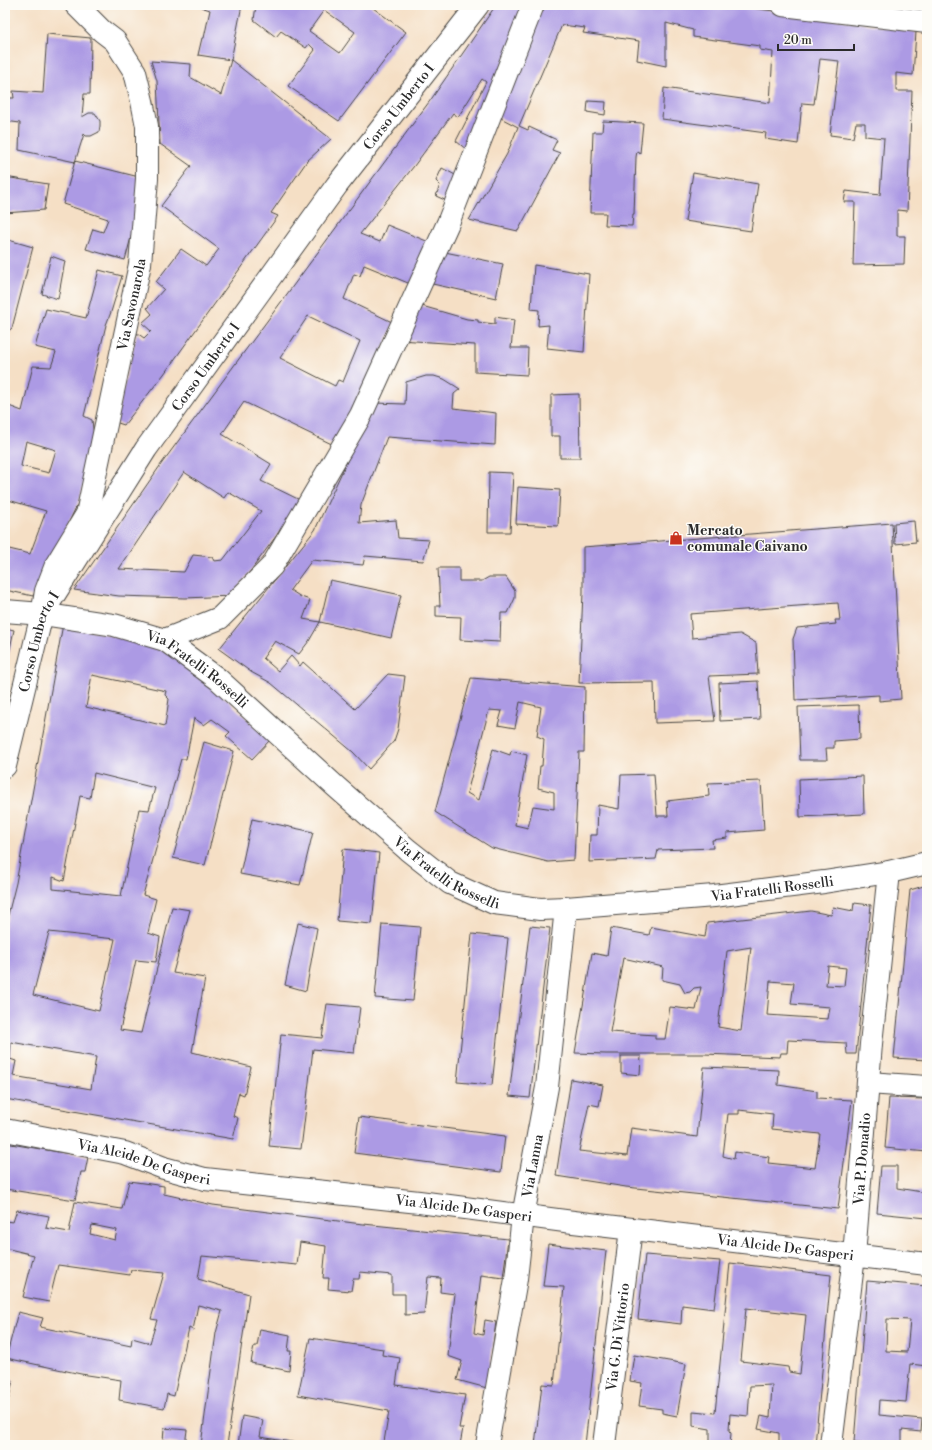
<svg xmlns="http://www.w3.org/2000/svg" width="932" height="1450" font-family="'Libre Bodoni',serif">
  <rect width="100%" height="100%" fill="#fdfcf7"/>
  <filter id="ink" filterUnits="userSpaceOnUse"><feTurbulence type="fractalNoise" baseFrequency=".025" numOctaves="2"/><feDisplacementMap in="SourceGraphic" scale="8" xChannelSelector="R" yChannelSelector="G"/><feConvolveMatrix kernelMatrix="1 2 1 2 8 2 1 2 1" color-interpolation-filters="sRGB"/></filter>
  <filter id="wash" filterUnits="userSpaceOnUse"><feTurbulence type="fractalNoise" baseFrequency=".012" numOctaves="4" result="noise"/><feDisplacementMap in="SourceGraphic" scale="16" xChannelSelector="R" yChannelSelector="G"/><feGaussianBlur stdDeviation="0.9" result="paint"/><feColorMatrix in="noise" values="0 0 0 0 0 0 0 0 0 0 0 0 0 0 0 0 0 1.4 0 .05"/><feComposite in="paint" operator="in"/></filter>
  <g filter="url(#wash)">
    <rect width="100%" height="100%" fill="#f5dfc5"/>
    <g id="blocks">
      <!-- building -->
      <path fill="#ac9ae4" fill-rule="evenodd" d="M202,5H242L231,60L198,55L202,38H204L210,10L201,7Z
        M256,5H369L406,32L339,121L288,86L315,50L309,44L306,48L281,31L276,37L254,20ZM324,10L355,32L340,53L309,31Z
        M496,5H528L467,150L456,141L486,82L482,79L458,117L453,113L414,166L360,234L380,242L387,225L429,242L413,285L364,265L360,276L354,274L344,299L394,323L340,448L244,402L222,434L271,464L261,481L302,501L232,596L185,598L119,596L74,590L162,463L432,98ZM308,316L360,341L343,382L338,380L335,386L280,358ZM184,472L224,498L228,492L261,511L223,560L214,561L212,557L193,555L184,572L119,569Z
        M543,5H729L848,21L916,32L913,75L896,73V91H912L907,211L897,210V236H905L904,264L853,265L855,202H844L846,191L880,195L884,138L865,136V123H856L853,138L830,135L839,61L820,59L814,104L802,103L798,144L765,139L766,133L662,119L664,88L770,103L773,52L760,50V46L693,37V30L666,23V66L637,60L639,41L583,33L585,28L562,25L519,126L528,130L529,127L557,140L552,150L560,153L518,231L469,220L507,154L518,127L497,116Z
        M47,34L91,38L90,94H84L82,117L89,113H95L100,121V126L99,132L91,136H86L84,134L75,162L19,150L20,123L5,121V98H14L13,91L43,93Z
        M231,60L331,139L307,161L271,213L278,216L164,374L124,425L115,422L137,333L144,338L151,331L142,323L152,314L147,308L164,289L156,282L181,249L206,266L219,249L161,206L191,166L160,144L157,81L151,61L191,64L190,77L221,95Z
        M588,101L606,102L605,115L587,112Z
        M603,121L643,123L640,153L637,151L636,157L634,214H633L632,226L605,225L606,213H590L593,132H602Z
        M75,161L139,177L135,222L125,260L86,249L93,229L103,232L108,219L63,204Z
        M442,168L459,177L449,202L436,196L440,185L436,181Z
        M693,173L758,184L751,231L685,221Z
        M5,177L48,184L44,210L5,213Z
        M5,239L33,247L12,328L5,334Z
        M440,251L503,264L496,298L428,283Z
        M51,256L65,261L58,299L42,294Z
        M534,265L589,274L584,352L547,348L549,325L538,326L539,310L531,309Z
        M99,270L122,276L111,312L106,325L84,416L92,420L94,437L80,499L33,596L5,590V548L30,554L46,511L5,499V421L9,406L22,411L33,366L51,367L56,352L35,347L46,309L86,318ZM26,441L56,450L49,473L21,466Z
        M415,304L467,319L478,320V322L495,324V317L514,320L511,348H528L527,375L475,372V345L400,340Z
        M426,376H434L444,379L460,389L454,394L453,408L496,413L495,445L387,437L361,505L359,523L396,520L398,538L429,540L423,561L365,556L363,565L312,560L290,590L301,597L310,600L303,619L320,622L330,580L401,595L391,638L320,622L309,641L299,654L275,641L263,658L278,671L291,656L300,666L303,662L355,709L388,674L405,676L398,729L394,741L369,769L353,752L271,683L251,672L219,649L315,530L374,403L405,404L406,382Z
        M579,394L580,458H560V436H551V395Z
        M489,472L513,473L510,532H488Z
        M518,487L560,490L558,526L516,524Z
        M914,521L916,542L895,544L894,523Z
        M892,523L901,699L879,701V695L795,700L793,639L797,628L836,624L835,620H840L838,603L690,614L692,638L740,634L756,643L758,674L709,676L715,721L655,723L654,682L579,683L583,593V547Z
        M438,568H459V581H482L489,577H506L515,591V598L508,613H501L500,642L460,640L461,617L436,616V606H440Z
        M63,624L141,643L181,657L270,740L252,759L226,736L230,732L212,719L204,725L194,718L186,759H181L143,895L156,899L148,933L160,937L156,962L136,960L120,1030L141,1033L172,907L190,910L173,973L205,978L192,1052L251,1067L244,1095L239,1093L233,1116L238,1118L233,1139L5,1099V927L16,883ZM92,675L166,691L165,695L169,699L165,726L86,707ZM94,773L155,788L149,810L139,809L121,896L53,889V877L64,881L80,796L90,798ZM49,932L115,939L99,1011L33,995ZM11,1042L96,1057L91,1089L13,1076L16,1061L10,1059Z
        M5,628L14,630L6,667H5Z
        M471,678L585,687L584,752H579L574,860L548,862L492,848L435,812ZM520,702L541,707L537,736L544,739L542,766H540L538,788L554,792V809L533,806L528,828L515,825L527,755L511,751L510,755L493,749L479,800L467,793L489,710L502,711L498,725L515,728Z
        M758,681L760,719L720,721L719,683Z
        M859,705L860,739L834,741V748H826L827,760H800L798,707Z
        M204,742L234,751L205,865L173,858Z
        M654,774L657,816H668L667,801L709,796L708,783L761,781L764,830L727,833V838L712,840L713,848L658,850L656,859L589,862L590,835H597L598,805L619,809L621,775Z
        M863,776L864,814L800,817L799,779Z
        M252,819L313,832L300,885L240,874Z
        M343,849L379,853L372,924L337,921Z
        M927,885V1060L894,1058L910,890Z
        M854,903L871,905L856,1054H847L846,1043L788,1040L787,1053H781L780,1057L704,1054H606L575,1053L592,953L607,956L611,928L649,935L651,927L705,937L707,923L811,911L831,915L833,907L853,911ZM751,947L741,1031L718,1027L727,951ZM623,958L663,967L662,980L680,984L685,993L690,992L694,988L701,987L696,1010L670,1007L665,1039H655V1035L610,1032ZM828,966L846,968L844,986L826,985ZM770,981L794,983L791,1004L830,1007L828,1019L767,1015Z
        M298,923L317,928L306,991L285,985Z
        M382,924L420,927L413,1001L375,998Z
        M530,926L550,928L530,1098L509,1096Z
        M472,934L508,938L492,1085L457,1082Z
        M327,1004L360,1007L354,1053L313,1049L301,1149L269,1146L281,1034L322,1038Z
        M621,1056H641L640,1075L621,1073Z
        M704,1067L779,1070L778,1085L817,1091V1098L852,1100L838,1209L626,1187L556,1176L571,1079L603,1085L599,1106L589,1104L579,1151L627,1156L631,1128L697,1137ZM739,1110L773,1114L772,1129L820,1134L815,1168L768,1163L769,1157L735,1152L734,1159L723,1156L728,1114H739Z
        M889,1098L927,1099V1152L885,1148Z
        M359,1117L505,1136L501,1172L354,1153Z
        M5,1143L88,1157L85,1172H81L75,1200L5,1189Z
        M881,1166H897V1188L922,1192L927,1169V1218L877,1213Z
        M129,1181L164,1186V1194L213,1205L354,1223L508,1239L503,1278L481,1275L474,1333L483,1335L485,1320L496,1322L487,1388L457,1380L462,1361L448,1356L455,1294L440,1292L441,1278L428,1277L424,1314L405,1315V1294H392V1275L360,1272L359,1279H353L351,1291L328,1289L329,1278H323L326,1246L300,1242L297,1265L202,1256L198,1279L249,1294L227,1445H201L216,1333L222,1311L198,1305L193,1330L189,1328L174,1396L167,1394L164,1408L119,1400L121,1380L81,1374L6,1358L18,1312L43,1318L40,1327L131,1346L132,1338L150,1343L157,1320L151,1319L164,1273L131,1270L130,1275L58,1265L49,1302L23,1297L34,1255L5,1248V1221L13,1222L17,1210L49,1216L46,1228L69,1232L75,1202L122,1209ZM92,1225L117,1230L115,1240L90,1234Z
        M548,1244L606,1251L585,1445H535L542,1384L554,1385L564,1287L543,1286Z
        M645,1255L720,1261L714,1309L682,1305L681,1324L638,1319Z
        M730,1263L831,1275L815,1445H779V1433L758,1429L761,1416L770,1418L772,1385L750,1386L748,1416L730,1414L729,1431L731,1433L730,1445H710V1429L693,1426V1411L715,1413ZM746,1308L806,1315L800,1374L789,1372L788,1367L741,1361Z
        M867,1281L927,1286V1366L910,1364L906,1402L880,1400L879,1415L922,1419L921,1432L902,1430V1445L854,1442ZM887,1319L910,1320L907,1352L886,1351Z
        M260,1329L290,1335L288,1351H291L289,1371L251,1363L254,1346H257Z
        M310,1338L383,1349L382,1355L400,1358L396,1385L465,1395L459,1428H463L460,1445H404L384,1442L389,1411L298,1395Z
        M634,1355L686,1364L677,1416L662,1413V1409L639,1406L642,1383L630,1381Z
        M5,1379L13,1380L6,1410H5Z
        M242,1416L263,1420L260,1437L311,1445H238Z
        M164,1428L187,1430L185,1445L163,1442Z"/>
    </g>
  </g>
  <g filter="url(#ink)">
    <use href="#blocks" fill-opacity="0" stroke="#494642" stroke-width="1"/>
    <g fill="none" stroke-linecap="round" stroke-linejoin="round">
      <!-- minor casing -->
      <g stroke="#494642" stroke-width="24">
        <g id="minor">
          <path d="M783,5L927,22"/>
          <path id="s1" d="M43,609L46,591L56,565L87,514L140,264L147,179V126L142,101L135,72L115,41L102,31L76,5"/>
          <path d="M165,640L220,618L272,566L361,415L448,223L533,5"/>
          <path d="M868,1083L927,1087"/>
          <path id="s2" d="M5,1130L125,1153L164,1168L205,1179L419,1202L565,1221L927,1264"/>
          <path id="s3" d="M487,1445L516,1279L523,1216L547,1087L566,908"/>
          <path id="s4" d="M604,1445L631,1229"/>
          <path id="s5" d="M831,1445L854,1256L871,1044L889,872"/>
        </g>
      </g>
      <!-- major casing -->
      <g stroke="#494642" stroke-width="24">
        <g id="major">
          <path id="s6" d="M5,611L42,614L114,625L165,640L218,679L335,786L408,850L450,883L494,903L540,909L566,908L714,896L824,882L889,872L927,863"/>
          <path id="s7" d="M5,766L42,614L146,449L337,185L478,5"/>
        </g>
      </g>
      <!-- minor -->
      <use href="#minor" stroke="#fff" stroke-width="22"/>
      <!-- major -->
      <use href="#major" stroke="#fff" stroke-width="22"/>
    </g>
  </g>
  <!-- icons -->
  <defs>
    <g id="shop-bare" transform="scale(1.08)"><path d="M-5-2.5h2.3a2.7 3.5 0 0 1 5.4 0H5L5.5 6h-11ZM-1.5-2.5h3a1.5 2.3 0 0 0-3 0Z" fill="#c8321e" stroke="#fdfcf7" stroke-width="2.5" paint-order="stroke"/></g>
  </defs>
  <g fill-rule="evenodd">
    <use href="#shop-bare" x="676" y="538"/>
  </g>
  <g text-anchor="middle" stroke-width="3" stroke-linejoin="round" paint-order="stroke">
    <!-- street labels -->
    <g font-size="14" fill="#2b2b2b" stroke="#fdfcf7">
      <text dy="5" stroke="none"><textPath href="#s7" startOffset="777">Corso Umberto I</textPath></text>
      <text dy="5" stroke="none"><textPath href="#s1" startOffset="320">Via Savonarola</textPath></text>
      <text dy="5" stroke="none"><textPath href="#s7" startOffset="453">Corso Umberto I</textPath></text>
      <text dy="5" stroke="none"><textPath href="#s7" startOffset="129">Corso Umberto I</textPath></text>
      <text dy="5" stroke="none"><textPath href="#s6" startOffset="206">Via Fratelli Rosselli</textPath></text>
      <text dy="5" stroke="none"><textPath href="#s6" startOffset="530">Via Fratelli Rosselli</textPath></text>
      <text dy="5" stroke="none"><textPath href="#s6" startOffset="866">Via Fratelli Rosselli</textPath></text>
      <text dy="5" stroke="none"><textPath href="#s5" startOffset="288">Via P. Donadio</textPath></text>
      <text dy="5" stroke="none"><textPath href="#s2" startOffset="143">Via Alcide De Gasperi</textPath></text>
      <text dy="5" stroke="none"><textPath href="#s3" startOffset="283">Via Lanna</textPath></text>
      <text dy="5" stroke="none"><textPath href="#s2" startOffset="467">Via Alcide De Gasperi</textPath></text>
      <text dy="5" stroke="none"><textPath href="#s2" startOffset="791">Via Alcide De Gasperi</textPath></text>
      <text dy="5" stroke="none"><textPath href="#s4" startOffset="109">Via G. Di Vittorio</textPath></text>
    </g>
    <!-- poi labels -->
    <g font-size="14" font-weight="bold" fill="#2b2b2b" stroke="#fdfcf7" text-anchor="start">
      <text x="687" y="535">Mercato<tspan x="687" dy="16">comunale Caivano</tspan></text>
    </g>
  </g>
  <!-- margin -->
  <rect width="932" height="1450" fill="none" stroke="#fdfcf7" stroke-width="20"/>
  <!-- scale -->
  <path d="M778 44v6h76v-6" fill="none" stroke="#2b2b2b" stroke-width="2"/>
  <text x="784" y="44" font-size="12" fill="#2b2b2b" stroke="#fdfcf7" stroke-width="3" paint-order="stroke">20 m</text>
</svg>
